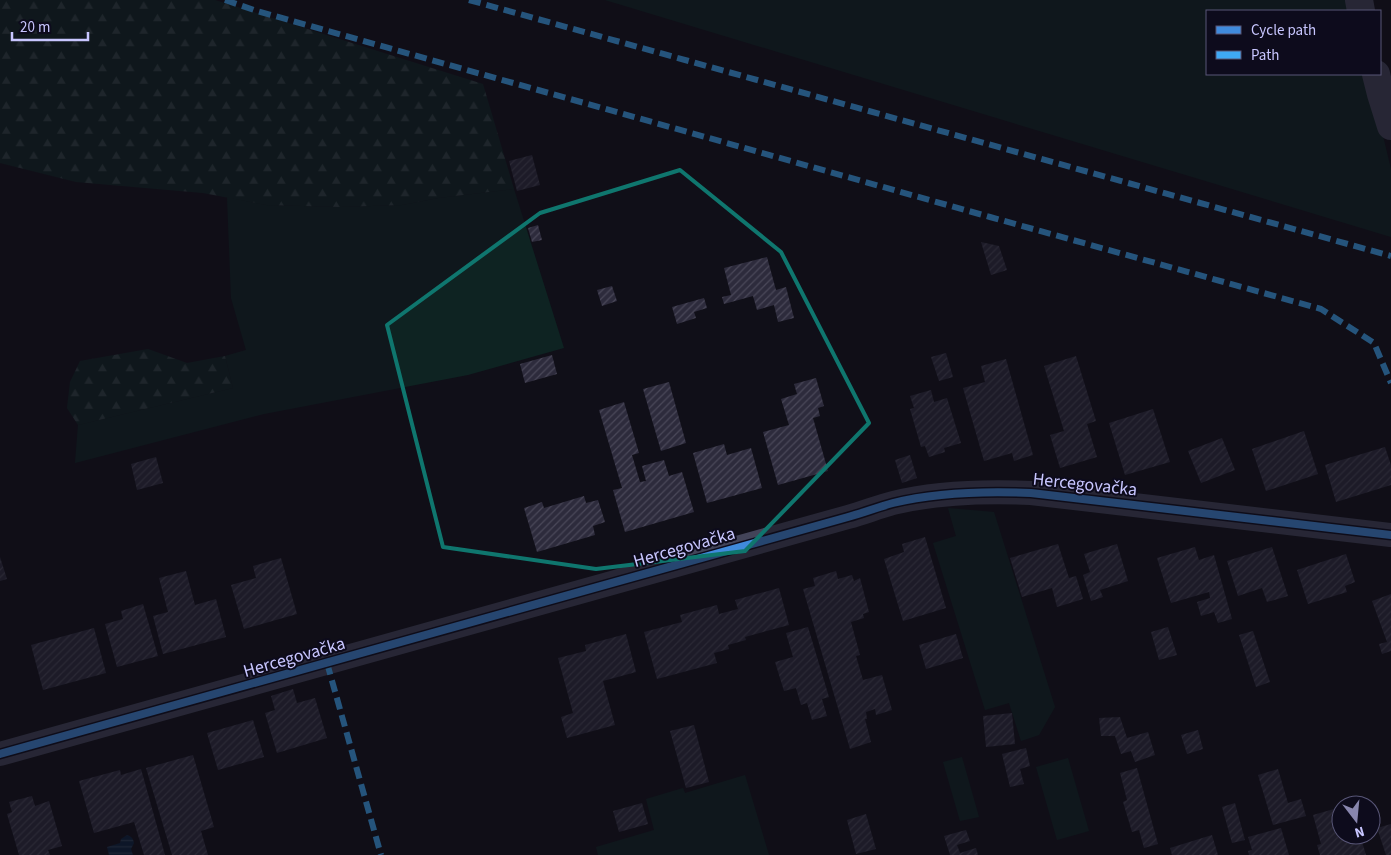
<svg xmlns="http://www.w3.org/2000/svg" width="1391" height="855" font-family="'Source Sans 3',sans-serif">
  <defs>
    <pattern id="forest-firs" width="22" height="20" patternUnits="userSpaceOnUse" patternTransform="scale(1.25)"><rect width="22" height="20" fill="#0e2322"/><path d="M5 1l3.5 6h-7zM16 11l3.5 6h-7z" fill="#304143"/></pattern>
    <pattern id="water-rules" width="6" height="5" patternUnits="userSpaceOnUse" patternTransform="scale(1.25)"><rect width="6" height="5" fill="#0b213c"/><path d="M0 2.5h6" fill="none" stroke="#2d4059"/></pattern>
    <pattern id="building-hatch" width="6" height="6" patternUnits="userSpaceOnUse" patternTransform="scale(1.25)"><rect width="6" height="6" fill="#2d2b3c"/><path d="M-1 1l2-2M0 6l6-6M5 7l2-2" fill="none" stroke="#4a4859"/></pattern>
  </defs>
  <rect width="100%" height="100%" fill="#100f18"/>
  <!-- green -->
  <path fill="#0e2322" d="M605,0H1350L1353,11H1207V74H1368L1391,169V237Z
    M514,189L564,348L468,375L264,414L75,463L78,425L233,388L225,356L246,350L231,298L227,197L266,205L340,207L402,205L438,198Z
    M948,508L994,512L1055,707L1039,735L1021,741L1009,703L985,710L933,543L956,536Z
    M962,757L979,817L960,821L943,762Z
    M1068,758L1089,831L1057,840L1036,767Z
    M745,775L769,855H598L596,847L654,830L646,799L683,788L685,793Z"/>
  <!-- forest -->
  <path fill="url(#forest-firs)" d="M0,0H215L483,84L514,189L438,198L402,205L340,207L266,205L203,193L76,182L0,163Z
    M148,349L187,363L225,356L233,388L78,425L67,408L70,382L80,361Z"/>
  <!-- water -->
  <path fill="url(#water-rules)" d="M127,835C131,836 133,838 134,843L131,849L133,855H109L107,847L120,843L121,839Z"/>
  <!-- building -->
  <path fill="url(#building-hatch)" d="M532,155L540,185L517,191L509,161Z
    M538,225L542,240L532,242L528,228Z
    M981,242L999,246L1007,270L991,275Z
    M767,257L776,290L786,287L794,318L778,322L774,305L757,310L753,296L724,304L722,297L731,295L724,268Z
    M612,286L617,301L602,306L597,290Z
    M704,298L707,308L694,312L696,318L677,324L672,307Z
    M946,353L953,377L939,381L931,357Z
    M552,355L557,374L525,383L520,364Z
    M1076,356L1096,421L1087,424L1097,457L1060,468L1050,435L1064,431L1044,366Z
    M1006,359L1033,455L1014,461L1012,453L984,461L963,388L985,382L981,366Z
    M816,378L824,406L818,408L820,416L813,418L828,471L778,485L763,432L789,425L781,399L797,394L794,384Z
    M669,382L686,443L661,451L643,389Z
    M931,390L934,402L947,398L961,443L944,448L945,452L929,457L925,446L921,447L910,409L914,408L910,396Z
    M624,402L639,453L632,455L640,482L646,481L642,466L664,460L669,476L682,472L694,512L625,532L613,490L622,488L599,410Z
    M1153,409L1170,462L1125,475L1109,423Z
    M1304,431L1318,474L1266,491L1252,449Z
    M1222,438L1235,470L1201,483L1188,451Z
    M724,444L727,455L751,448L762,488L707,503L693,453Z
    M1385,447L1391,465V485L1336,502L1325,465Z
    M910,455L917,478L902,483L895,460Z
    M156,457L163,483L137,490L131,464Z
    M584,496L586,503L598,500L605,522L593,526L595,535L537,552L524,508L542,502L544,508Z
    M925,537L946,608L903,621L884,559L904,552L902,544Z
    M1058,544L1069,578L1076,576L1083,599L1057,607L1052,588L1022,597L1010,558Z
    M1117,544L1128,581L1100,590L1103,597L1091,601L1083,575L1090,572L1084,554Z
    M1195,547L1199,560L1214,555L1232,619L1218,623L1214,612L1201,616L1197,602L1210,598L1209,592L1171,603L1157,558Z
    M1272,547L1288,596L1267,602L1262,588L1238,596L1227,561Z
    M1346,554L1355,582L1345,586L1347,592L1308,604L1297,570Z
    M0,557L7,579L0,581Z
    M281,558L297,614L244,629L231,585L256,578L253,566Z
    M186,571L195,605L216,599L226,637L163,654L153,616L168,612L159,578Z
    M836,571L838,579L852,575L854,581L860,578L869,612L863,614L864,618L851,622L860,655L856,656L863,680L882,675L892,710L876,715L875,709L866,712L867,719H865L871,742L850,749L803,589L815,586L813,578Z
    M779,588L789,625L745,637L746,640L728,645L729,649L714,653L717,663L657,679L644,632L682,622L680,615L717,605L719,614L738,609L735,600Z
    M1391,594V651L1382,654L1379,644L1387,642L1372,601Z
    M143,604L158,656L117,667L105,624L123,619L121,611Z
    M808,627L829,697L822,699L827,716L812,720L807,703L801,705L796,688L784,691L775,662L793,657L786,633Z
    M1168,627L1177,655L1159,660L1151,632Z
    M94,628L106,673L43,690L31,645Z
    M1253,631L1270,682L1256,687L1239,635Z
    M626,634L636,672L603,681L615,725L567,738L561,717L573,713L558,658L586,651L585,645Z
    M956,634L963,658L926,669L919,645Z
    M293,689L297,703L315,698L327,738L277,753L265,713L275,710L271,696Z
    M1012,713L1015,744L986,747L983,716Z
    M1120,717L1127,738L1148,732L1155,755L1135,762L1131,751L1121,754L1115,736H1101L1099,718Z
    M253,720L264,757L218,770L207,733Z
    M694,725L709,782L686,788L670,731Z
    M1198,730L1203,749L1187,754L1181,735Z
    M1026,748L1030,766L1020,769L1024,784L1010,787L1002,754Z
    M193,755L214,827L201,831L208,855H172L146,768Z
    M1137,768L1158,844L1144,848L1139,830L1132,832L1123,802L1127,800L1120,773Z
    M141,769L143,776L165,855H144L134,822L94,833L79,781L120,770L121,775Z
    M1278,769L1288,803L1301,799L1306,816L1273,825L1258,775Z
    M32,796L35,806L49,801L62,846L48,850L50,855H19L7,814L12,812L9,802Z
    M642,803L648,824L619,832L613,811Z
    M1235,803L1245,840L1232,843L1222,807Z
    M1341,807V835H1360L1366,855H1320L1317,845L1321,844L1313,815Z
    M866,814L876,849L856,854L847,820Z
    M1391,824V855H1386L1377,828Z
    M1281,828L1289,855H1249L1248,851L1252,850L1248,837Z
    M966,830L970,841L957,845L960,853L976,848L978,855H950L944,836Z
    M1212,835L1218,855H1172L1170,848Z"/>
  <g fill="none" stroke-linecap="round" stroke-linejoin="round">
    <!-- minor -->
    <path stroke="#434459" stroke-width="24" d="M0,754L848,517C863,513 878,507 893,503C938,492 985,491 1031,493L1391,535"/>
    <!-- tertiary -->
    <path stroke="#434459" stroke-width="28" d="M1359,0L1361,11
      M1376,74L1381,94L1391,126"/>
    <!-- quiet -->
    <path stroke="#3fa9f5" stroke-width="6" stroke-dasharray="12 6" stroke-linecap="butt" d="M225,0L257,11L990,217L1321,309L1374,343L1391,383
      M469,0L1391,256
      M327,663L381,855"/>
    <!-- cycleway casing -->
    <g stroke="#0d0b1c" stroke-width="11">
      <path id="cycleway" d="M0,754L848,517C863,513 878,507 893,503C938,492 985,491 1031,493L1391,535"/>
    </g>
    <!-- cycleway -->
    <use href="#cycleway" stroke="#408adc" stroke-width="8"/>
  </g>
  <!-- marked area -->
  <path d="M0 0H1391V855H0ZM680,170L781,252L869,423L745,551L596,569L443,547L387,325L540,213Z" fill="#100f18" fill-opacity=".55" fill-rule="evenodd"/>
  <path fill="none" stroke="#0f766e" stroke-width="4" stroke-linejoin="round" d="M680,170L781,252L869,423L745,551L596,569L443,547L387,325L540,213Z"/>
  <g text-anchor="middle" stroke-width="4" stroke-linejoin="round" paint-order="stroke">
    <!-- street labels -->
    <g font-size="18" fill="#c8c6ff" stroke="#0d0b1c">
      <text transform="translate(1085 484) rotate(6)" y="6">Hercegovačka</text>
      <text transform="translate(684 547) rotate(-16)" y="6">Hercegovačka</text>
      <text transform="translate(294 657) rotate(-16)" y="6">Hercegovačka</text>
    </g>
  </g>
  <!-- legend -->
  <rect x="1206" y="10" width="175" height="65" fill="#0d0b1c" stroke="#585677"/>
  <rect x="1216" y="26" width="25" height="8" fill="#408adc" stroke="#585677"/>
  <text x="1251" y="35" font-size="15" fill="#c8c6ff">Cycle path</text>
  <rect x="1216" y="51" width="25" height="8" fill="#3fa9f5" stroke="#585677"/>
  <text x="1251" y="60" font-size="15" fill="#c8c6ff">Path</text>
  <!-- north arrow -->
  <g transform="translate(1356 820) rotate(164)"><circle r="24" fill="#0d0b1c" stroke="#585677"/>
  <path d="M0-4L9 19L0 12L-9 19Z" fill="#8886ae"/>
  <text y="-8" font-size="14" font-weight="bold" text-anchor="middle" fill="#c8c6ff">N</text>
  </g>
  <!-- scale -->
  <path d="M12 32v8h76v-8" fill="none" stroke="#c8c6ff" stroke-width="2.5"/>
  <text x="20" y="32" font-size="15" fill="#c8c6ff" stroke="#0d0b1c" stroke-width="4" paint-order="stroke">20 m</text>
</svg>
